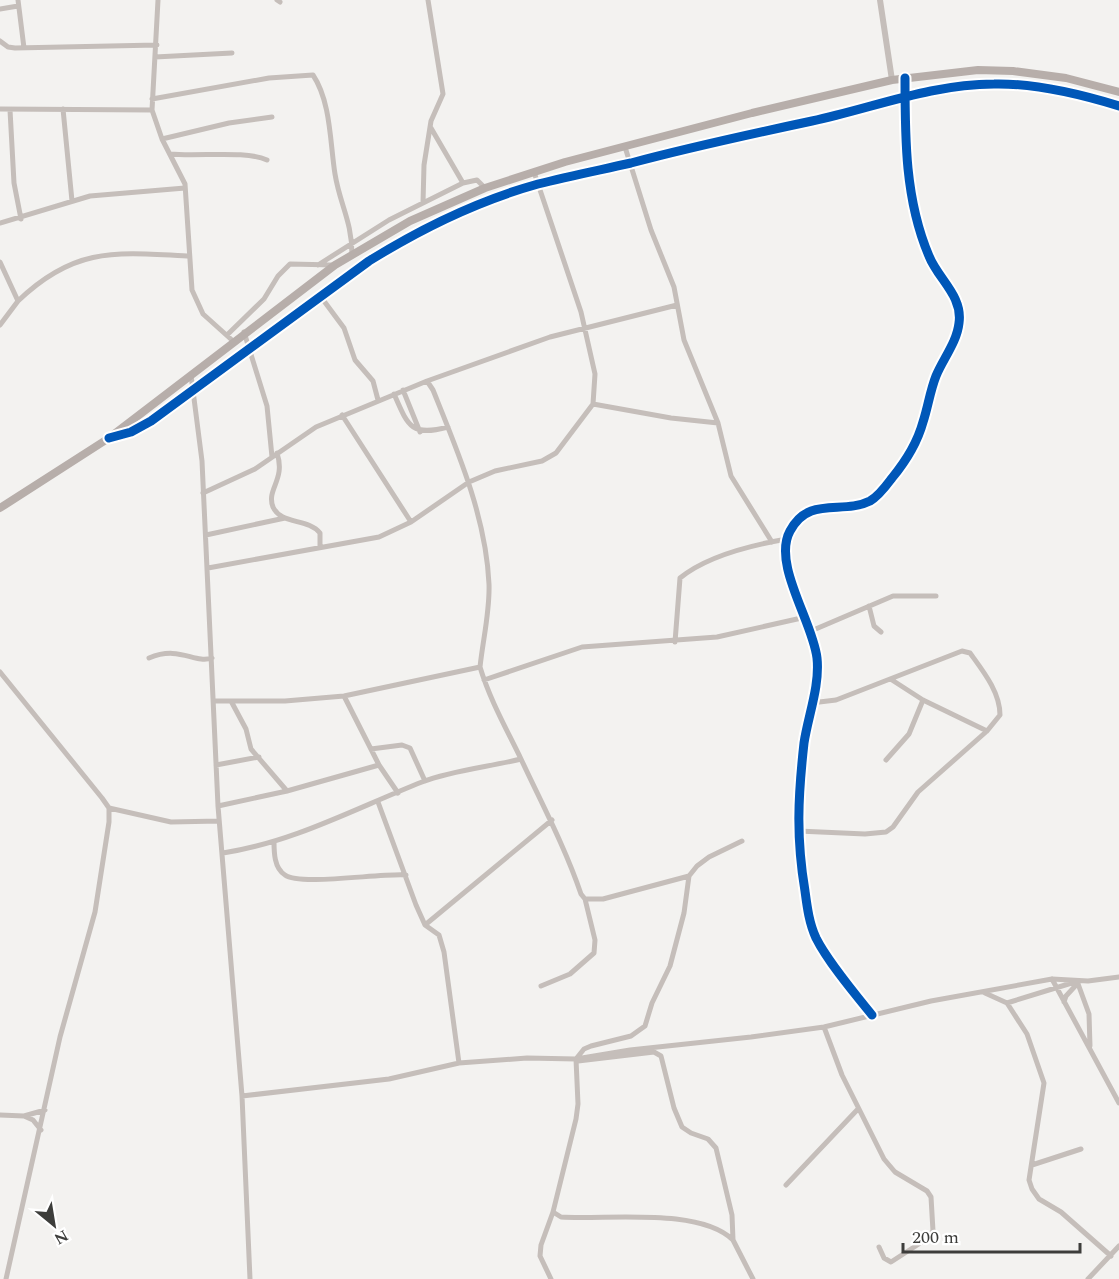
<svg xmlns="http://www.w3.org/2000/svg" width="1119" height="1279" font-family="Spectral,serif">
  <rect width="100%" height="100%" fill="#f3f2f0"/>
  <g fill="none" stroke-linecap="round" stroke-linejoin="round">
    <!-- minor -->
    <path stroke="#c5beba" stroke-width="5" d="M18,0L24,48
      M158,0L152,110L162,139L185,184L192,290L203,314L233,341
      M277,0L280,2
      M0,9L18,6
      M0,41L8,47L15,48L157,45
      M155,57L232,53
      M152,99L269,78L313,75C331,102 330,143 335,174C340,205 352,221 352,255
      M0,109L152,110
      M63,109L72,201
      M10,110L14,183L21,219
      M431,128L463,183
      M162,139L229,123L272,117
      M625,147L651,230L674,287L684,340L718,423L731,476L772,542
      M170,154C198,157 246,150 267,160
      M423,203L424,165L431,121L443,94L428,0
      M0,223L90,196L185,188
      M0,262L18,301L0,325
      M318,265L389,220L463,183L477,180L485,188
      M321,297L344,328L355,360L373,381L378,400
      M18,301C74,247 115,252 187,256
      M244,332L267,406L272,457
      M227,335L264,299L278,276L290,264L334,265
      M191,375L202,461L218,806L242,1096L250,1279
      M427,381L550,337L677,305
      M403,390L420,432
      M394,394C408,426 411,437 448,427
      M593,404L671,418L718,423
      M342,415L411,522
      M113,437L131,432L151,421L369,261C422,228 477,201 538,184C569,176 600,170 631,163C691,147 751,134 812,121C873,108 931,84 994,84C1036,83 1080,94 1119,106
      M277,453C286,480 266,489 273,507C281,525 308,518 320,533V547
      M203,493L255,469L316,427L427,381L433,390C458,452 486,517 489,584C490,611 483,639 480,667C490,700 506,728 521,759C542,804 565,847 581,894L585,899H603L689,876
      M206,535L285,518
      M208,568L379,537L411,522L469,482L495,471L542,461L556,453L593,404L595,374L581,312L534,172
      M869,606L874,626L881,632
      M811,631L893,596H936
      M675,642L680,578C707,556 752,545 787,539
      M149,658C180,645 194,664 212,658
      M0,672L102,798L109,808V822L95,912L60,1037L6,1279
      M484,680L582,647L717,637L806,617
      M892,680L923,700L987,731
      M344,696L379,765L398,793
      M215,701H285L344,696L480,667
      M231,701L246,729L251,749L287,791
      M371,749L402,745L410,748L425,781
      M886,760L909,734L923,700
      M216,765L259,757
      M378,802L416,905L425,925L439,935L444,952L459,1063
      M218,806L287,791L379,765
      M109,808L171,822L219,821
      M798,831L865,834L886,832L893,827L918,792L987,731L1000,715C1000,692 983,671 970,653L962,651L836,700L811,703
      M274,841C274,852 274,868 285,875C300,886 381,873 406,875
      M223,853C294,842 356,808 422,782C453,770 489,767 521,759
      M425,925L552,820
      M1052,979L1119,1103
      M1077,981L1089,1014L1090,1046
      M541,986L570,974L594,953L595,940L585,899
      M985,993L1007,1003L1027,1034L1044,1083L1029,1180L1032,1189L1039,1199L1061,1212L1111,1256
      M1064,1002L1066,996L1078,983
      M1007,1003L1075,982
      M872,1015C855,994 828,962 816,938C809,923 807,906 805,891C796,837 798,797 804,743C808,716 820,686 817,658C813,622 772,564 790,531C809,495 842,515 870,501C879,496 886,486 892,478C906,461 917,444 923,422C928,407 930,391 936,376C943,359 957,342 959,323C963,296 938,279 929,256C905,200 905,138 905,78
      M824,1027L842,1075L884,1159L895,1172L927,1191L931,1197L933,1231L928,1238L891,1262L884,1258L879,1247
      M578,1061L654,1052L661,1056L674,1108L682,1127L691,1133L708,1139L716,1148L732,1215L733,1240L753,1279
      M242,1096L389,1079L459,1063L527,1058L576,1059L630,1050L751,1037L824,1027L931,1001L1052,979L1088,981L1119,977
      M0,1115L24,1116L45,1110
      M24,1116L33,1120L41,1130
      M1032,1165L1081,1149
      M786,1185L858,1109
      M553,1212L561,1217C607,1220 699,1207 733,1240
      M551,1279L540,1256L541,1245L553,1212L576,1119L578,1104L576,1059L584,1049L591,1046L631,1036L645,1026L652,1003L670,966L684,913L689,876L697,866L709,857L742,841
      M1088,1279L1119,1246"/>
    <!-- tertiary -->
    <path stroke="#c5beba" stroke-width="6" d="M880,0L892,80"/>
    <!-- trunk -->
    <path stroke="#b7aeaa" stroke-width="8" d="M0,508L109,438L335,265L410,221L485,188L565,162L752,113L892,80L978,70L1013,71L1066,78L1119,92"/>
    <!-- cycleway casing -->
    <g stroke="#fff" stroke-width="13">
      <path id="cycleway" d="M109,438L131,432L151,421L369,261C422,228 477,201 538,184C569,176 600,170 631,163C691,147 751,134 812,121C873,108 931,84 994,84C1036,83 1080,94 1119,106
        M872,1015C855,994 828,962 816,938C809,923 807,906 805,891C796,837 798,797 804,743C808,716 820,686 817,658C813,622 772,564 790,531C809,495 842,515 870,501C879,496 886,486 892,478C906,461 917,444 923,422C928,407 930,391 936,376C943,359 957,342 959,323C963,296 938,279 929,256C905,200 905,138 905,78"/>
    </g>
    <!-- cycleway -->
    <use href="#cycleway" stroke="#0057b8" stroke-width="9"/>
  </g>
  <!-- north arrow -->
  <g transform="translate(54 1225) rotate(150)" stroke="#ffffff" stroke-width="4.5" paint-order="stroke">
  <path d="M0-4.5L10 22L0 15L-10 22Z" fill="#3d3d3b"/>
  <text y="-9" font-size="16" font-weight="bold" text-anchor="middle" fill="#3d3d3b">N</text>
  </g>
  <!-- scale -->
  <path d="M903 1243v9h177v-9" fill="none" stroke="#3d3d3b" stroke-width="3"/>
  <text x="912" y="1243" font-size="18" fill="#3d3d3b" stroke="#ffffff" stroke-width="4.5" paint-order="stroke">200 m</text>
</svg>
